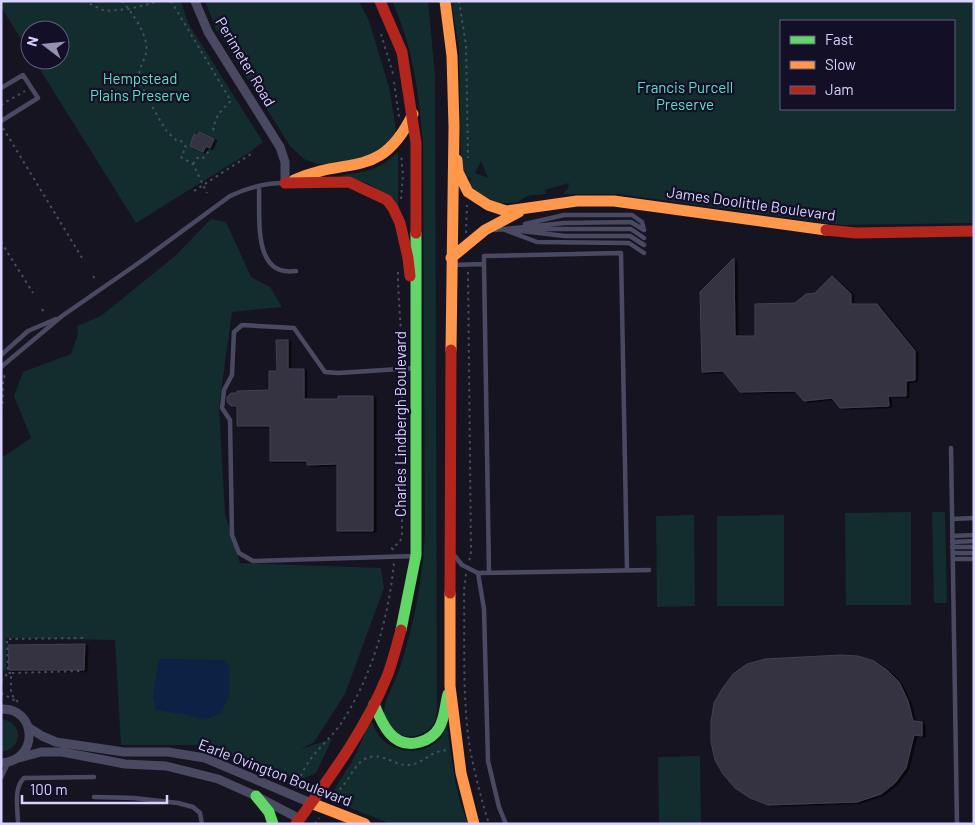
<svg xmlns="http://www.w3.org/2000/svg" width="975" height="825" font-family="Barlow,sans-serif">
  <defs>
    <filter id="shadow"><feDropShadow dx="3" dy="1.5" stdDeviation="0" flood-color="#0009"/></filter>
  </defs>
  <rect width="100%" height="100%" fill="#161421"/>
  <!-- green -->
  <path fill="#132c2d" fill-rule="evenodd" d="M1,1H181L188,23L263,142L250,152L136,223L34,60H60V30H30V53L1,7Z
    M205,1H359L369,21L389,87L396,129L394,141L370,159L329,165L317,164L304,159L290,146L216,29Z
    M392,1H428L435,75L437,712C436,717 435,723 432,726C417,744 385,738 384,712C384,701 391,690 395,680C400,669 403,658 406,647C417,610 423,572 425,533L423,143C419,93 413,47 392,1Z
    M451,1H974V223L843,225L618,194H563L568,188L569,183L544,190L546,191L545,194L527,196L518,202L495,204L469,187L471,178L466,177L461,169L459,48ZM781,21H954V109H781ZM481,161L488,178L475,173Z
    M398,152V210C376,186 371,181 338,176C366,171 377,172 398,152Z
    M211,219L226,222L251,277L270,287L282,307L232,312L219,406L225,514L240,563L381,568L384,588L345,694L314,742L301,749L332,739L316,773L305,778L272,775L203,745H121L115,640L6,638V670H1V458L31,438L14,396L23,372L71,354L78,334L77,326L101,316L175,256Z
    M911,512V605H846L845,513Z
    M932,512H945L947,603H934Z
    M694,515L695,606L657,607L656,516Z
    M784,515V606H717V516Z
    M1,719C23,721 24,748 2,752Z
    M371,719C373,725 376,732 380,737C395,754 423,756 440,739C443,735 445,729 447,725C451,758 455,793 468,824H391L335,802L340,795L334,790L355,756Z
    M700,756L701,824H659L658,757Z"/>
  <!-- water -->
  <path fill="#0d2144" d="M159,659L224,660L229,665V695L221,714L203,720L188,715L156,710L153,696Z"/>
  <!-- building -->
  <path fill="#343243" stroke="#433f54" filter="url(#shadow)" d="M199,132L214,139L210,148L206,146L203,152L190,146L194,134L198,136Z
    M734,258L735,336H755V304L795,303L806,294L815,293L832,276L851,294V304H877L915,351V380L906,381V396H888L889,406L840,408L832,398L804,401L795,391L740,392L723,371L702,372L700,292Z
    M276,340H288V369H304V399H338V396H373V531H337V464L307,465V461H270V426H237V406H231L227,402V397L231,393H237V391L269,390V371H277Z
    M85,644L84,670H9L8,645Z
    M841,655L858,656L874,661L888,671L899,682L908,701L913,721L922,722V736L914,735L906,768L895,783L881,794L857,802L768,805L750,798L735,788L723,774L715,760L711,742V722L714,703L722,689L733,674L747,664L765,659Z"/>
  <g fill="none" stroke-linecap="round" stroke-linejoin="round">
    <!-- path -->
    <path stroke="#44505f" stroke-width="2" stroke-dasharray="2.5 4" stroke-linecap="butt" d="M84,1L105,11L129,9L153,3L154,1
      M122,1C132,12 150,38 146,53C144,62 138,68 139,79C140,85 161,123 166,130C169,134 174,138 177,141H181L186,147L181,157L193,164L207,193
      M171,1L231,101C220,111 214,118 213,133
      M459,1L466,45L468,158
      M381,34L394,77
      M394,82L399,117
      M1,105L25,91
      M3,128L84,261
      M193,164L197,158L202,159L210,150
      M194,191L251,154
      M401,199L403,175L401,154
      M466,233L467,205
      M1,242L33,293
      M398,272C398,302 402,332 402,362
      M468,272L471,552L469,562
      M93,276L96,280
      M42,309L44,313
      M1,410C5,397 0,384 6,372
      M393,550L392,548L400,542L402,536V374
      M466,574L464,591C465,642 462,699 470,749C475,774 481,799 489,824
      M11,673H8L7,639L84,638
      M1,681L8,673
      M1,693L16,701
      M18,702L11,694V673L82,671
      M298,783L310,786
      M296,788C300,778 303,769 310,760C319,747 333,736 342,722C372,676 389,617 394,562
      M332,800C336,794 341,788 346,782C355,768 363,751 384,758C392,760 400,766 409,765C425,763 429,751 448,750
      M315,824L319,818"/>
    <!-- lane -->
    <path stroke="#4a4962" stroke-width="4.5" d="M1,88L23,75L38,98L1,121
      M259,186C260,208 255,251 273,266C280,272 288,272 296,271
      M525,224L564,215H632L642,222L644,230
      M528,229H631L644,238
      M495,230L564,223L631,222L644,230
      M505,230L537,242L629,243L644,253
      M513,230L565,236H630L644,245
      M484,264V256L621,253L627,570
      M452,265L484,264L489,573
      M1,355L28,331L56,319
      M1,367L62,316L140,262L230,196C247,188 264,183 283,183
      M951,448L957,824
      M952,519L974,518
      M952,536L974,535
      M952,542L974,541
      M952,547H974
      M953,553H974
      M454,555L462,565L478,573
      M415,556L253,561L239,553L232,535L230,420L222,408L224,390L232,375L234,332L242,325L294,328L325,372L338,373L415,368
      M953,559H974
      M1,778L8,763
      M94,797L134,798L178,803L193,807L200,813L202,824
      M18,824C18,810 13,788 24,778L94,777
      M506,824L499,807L488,761L484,609L478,573L649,570"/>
    <!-- street -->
    <path stroke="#4a4962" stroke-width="9" d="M195,1L208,32L280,147L285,162V183
      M1,709C37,707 40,761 1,763
      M28,727L42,736L56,742L124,752H168L205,758L311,803
      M19,758L41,752H62L125,764L166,766L218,779L256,796L300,819"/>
    <!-- fast -->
    <path stroke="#63d668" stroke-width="11" d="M401,630L416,555V233
      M374,704C382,724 393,750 420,742C427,740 435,735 439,728C445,718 445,705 448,694
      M256,796L269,812L273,824"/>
    <!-- slow -->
    <path stroke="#ff974d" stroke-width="11" d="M445,1L452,56L454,127L451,350
      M457,160L458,172L468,192L488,205L506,211L577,201H614L826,230
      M294,180C350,155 380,181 413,114
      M451,258L485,230L519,212
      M450,593V686L461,773L474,824
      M311,803L365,824"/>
    <!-- jam -->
    <path stroke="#b3261e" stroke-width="11" d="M380,1L402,52L416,143V233
      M285,183L349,182L387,200L393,208L400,223L408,258L410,276
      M826,230L856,233L974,231
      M450,593L451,350
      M296,824C330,777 366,729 388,674C393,660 397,644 401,630"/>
  </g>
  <g text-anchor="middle" stroke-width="4.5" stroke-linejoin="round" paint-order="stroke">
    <!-- street labels -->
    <g font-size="15" fill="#d9d4ff" stroke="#130f26">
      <text transform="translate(245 62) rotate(59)" y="5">Perimeter Road</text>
      <text transform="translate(751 204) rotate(8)" y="5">James Doolittle Boulevard</text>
      <text transform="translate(401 424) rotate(-90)" y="5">Charles Lindbergh Boulevard</text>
      <text transform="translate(275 773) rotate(21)" y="5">Earle Ovington Boulevard</text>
    </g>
    <!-- park labels -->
    <g font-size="15" fill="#5fe0c0" stroke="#130f26">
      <text x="140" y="84">Hempstead<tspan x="140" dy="17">Plains Preserve</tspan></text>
      <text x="685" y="93">Francis Purcell<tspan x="685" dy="17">Preserve</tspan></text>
    </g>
  </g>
  <!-- border -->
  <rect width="975" height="825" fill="none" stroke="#d9d4ff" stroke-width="5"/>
  <!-- legend -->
  <rect x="780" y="20" width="175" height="90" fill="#130f26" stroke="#625e7d"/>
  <rect x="790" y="36" width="25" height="8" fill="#63d668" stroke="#625e7d"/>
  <text x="825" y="45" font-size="15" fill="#d9d4ff">Fast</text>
  <rect x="790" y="61" width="25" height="8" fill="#ff974d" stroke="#625e7d"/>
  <text x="825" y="70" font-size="15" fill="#d9d4ff">Slow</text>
  <rect x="790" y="86" width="25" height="8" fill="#b3261e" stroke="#625e7d"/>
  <text x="825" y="95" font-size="15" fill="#d9d4ff">Jam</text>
  <!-- north arrow -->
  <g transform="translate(45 45) rotate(286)"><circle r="24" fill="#130f26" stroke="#625e7d"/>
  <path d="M0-4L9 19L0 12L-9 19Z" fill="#9591b1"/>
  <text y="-8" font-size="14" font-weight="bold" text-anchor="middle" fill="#d9d4ff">N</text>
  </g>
  <!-- scale -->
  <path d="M22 795v8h145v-8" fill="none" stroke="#d9d4ff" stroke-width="2.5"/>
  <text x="30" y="795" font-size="15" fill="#d9d4ff" stroke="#130f26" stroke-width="4" paint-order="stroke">100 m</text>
</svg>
